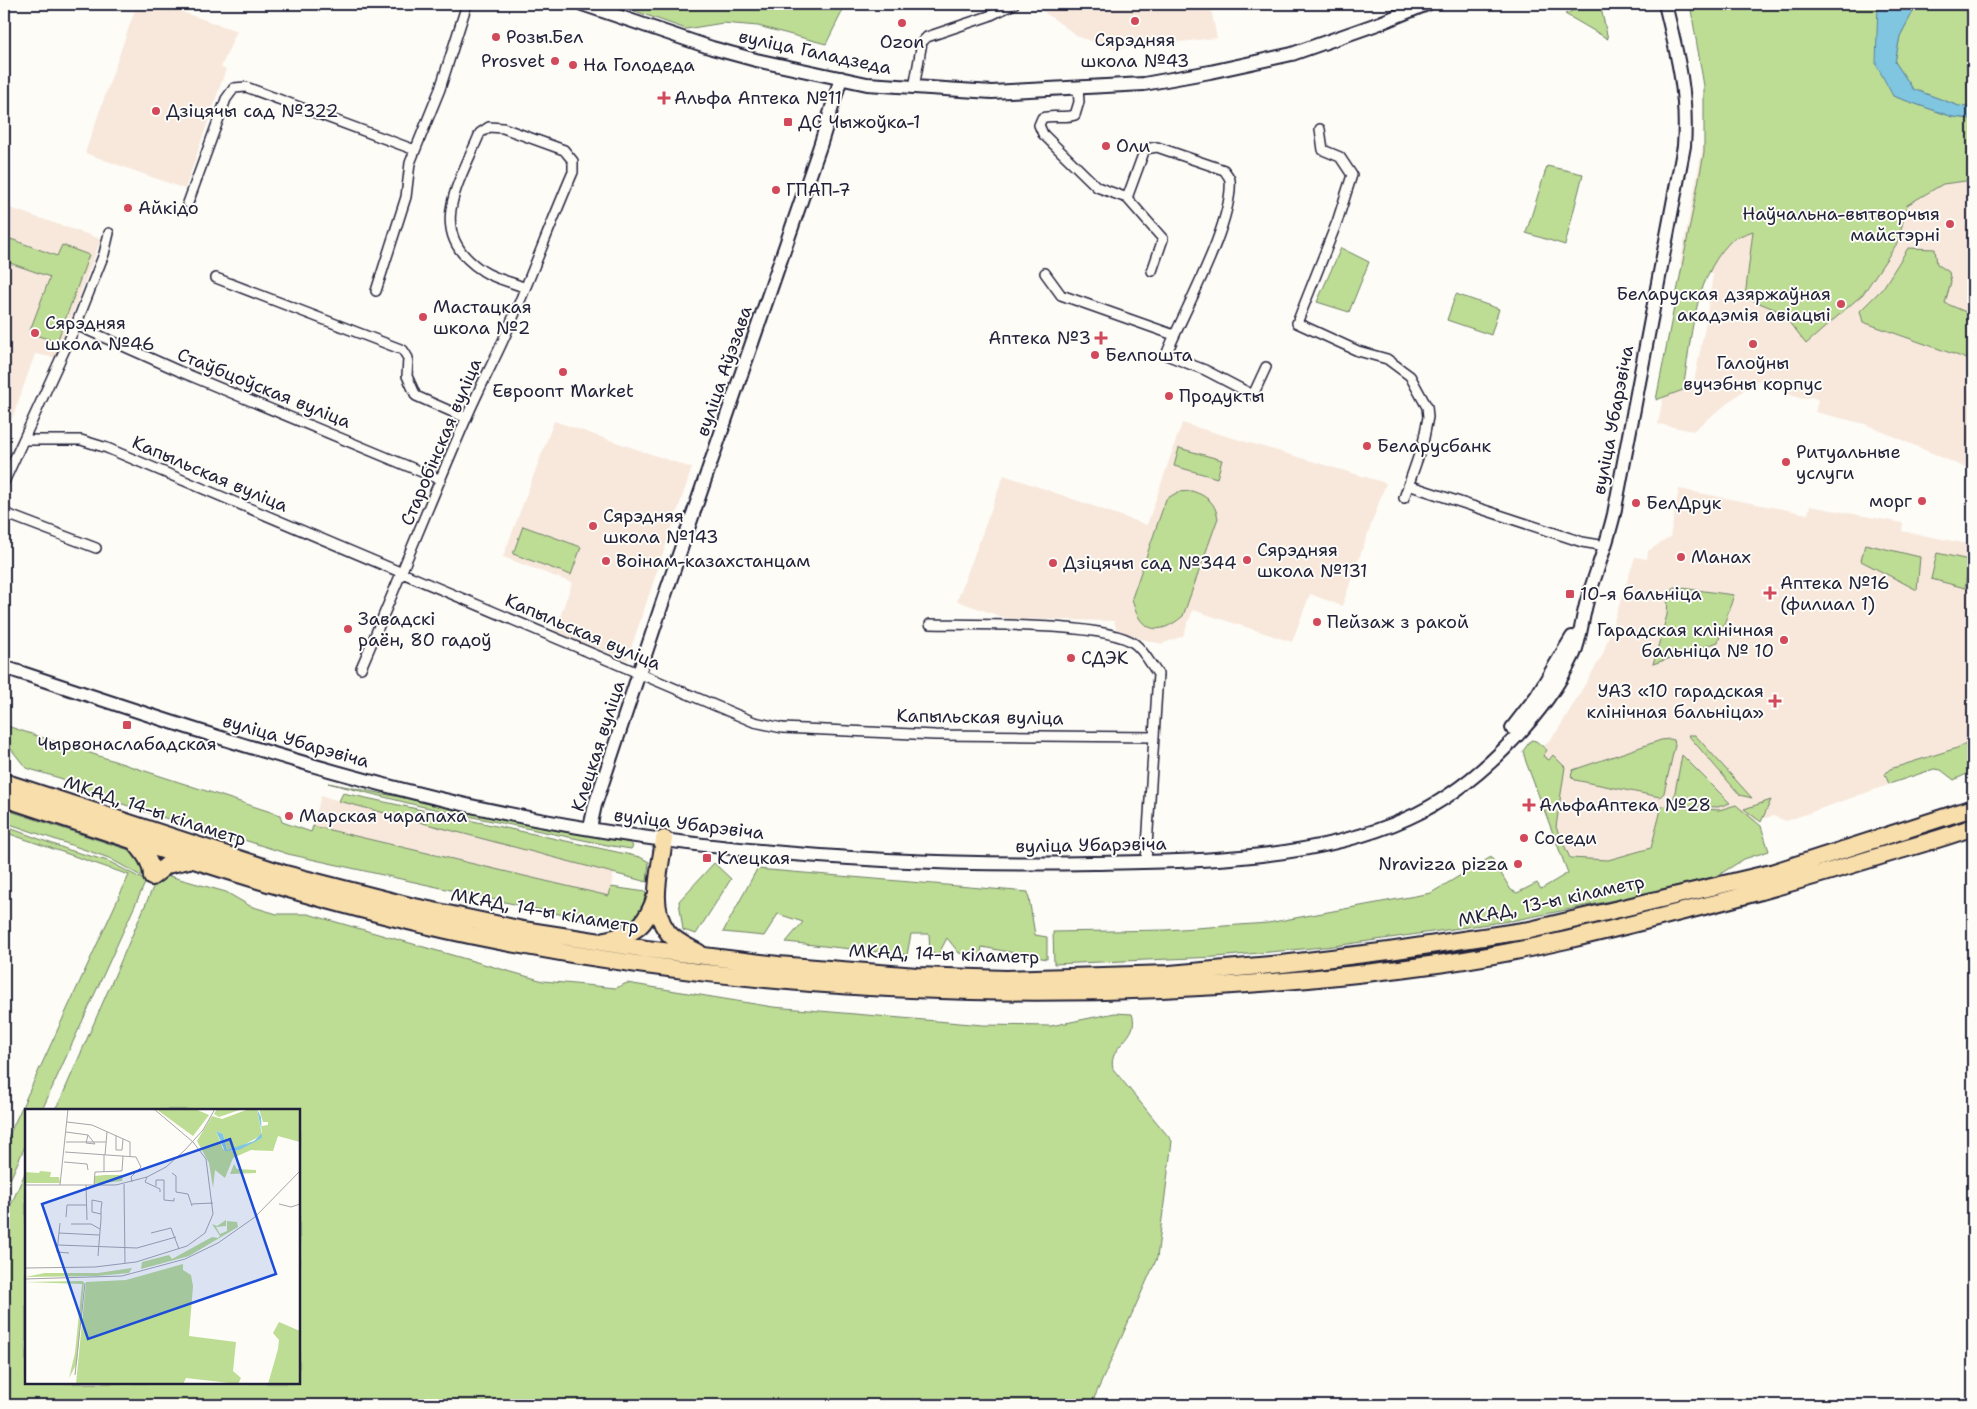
<svg xmlns="http://www.w3.org/2000/svg" width="1977" height="1409" font-family="'Shantell Sans',sans-serif">
  <rect width="100%" height="100%" fill="#fdfcf7"/>
  <filter id="ink" filterUnits="userSpaceOnUse"><feTurbulence type="fractalNoise" baseFrequency=".02" numOctaves="2"/><feDisplacementMap in="SourceGraphic" scale="10" xChannelSelector="R" yChannelSelector="G"/><feConvolveMatrix kernelMatrix="1 2 1 2 8 2 1 2 1" color-interpolation-filters="sRGB"/></filter>
  <g filter="url(#ink)">
    <!-- built -->
    <path fill="#f8e8dc" d="M137,4H159L237,31L221,67L226,69L185,189L85,153Z
      M1036,4H1210L1217,38L1115,49L1079,37L1034,5Z
      M1707,125L1973,171V471L1865,424L1815,412L1818,400L1812,397L1802,399L1788,394L1790,382L1771,377L1754,382L1693,431L1658,424L1666,382L1693,387L1705,326L1713,274L1680,264Z
      M4,206L101,239L56,358L35,354L4,442Z
      M554,421L692,468L627,660L555,631L572,583L503,557Z
      M1182,423L1386,483L1342,606L1310,594L1292,642L1193,610L1183,636L1162,644L1129,636L1116,628L1114,621L1008,619L957,601L1004,475L1147,525Z
      M1679,489L1808,514L1810,506L1903,523L1902,531L1973,545V755L1786,821L1773,816L1754,821L1573,882L1527,766L1558,730L1603,654L1635,557L1647,559L1648,551L1670,537Z
      M321,796L615,868L609,896L313,826Z"/>
    <!-- green -->
    <path fill="#bddc94" stroke="#707f68" d="M615,4H846L826,44L758,26L723,23L686,29Z
      M1589,4H1600L1608,39L1565,14Z
      M1690,4H1878L1893,96L1953,117L1973,119V180L1943,184L1907,205L1898,242L1863,294L1806,344L1781,312L1745,297L1753,231C1746,234 1734,237 1729,243C1693,281 1691,341 1683,390L1656,400L1704,153V86Z
      M1917,4H1973V108L1959,106L1913,89L1895,62L1900,36Z
      M1547,166L1583,174L1565,245L1526,233Z
      M11,239L57,256L62,245L89,255L57,342L29,333L50,277L4,261Z
      M1341,248L1369,262L1349,312L1317,302Z
      M1908,248L1935,249L1937,264L1949,272L1951,282L1945,303L1973,315V361L1863,322L1860,311L1883,288Z
      M1456,294L1499,309L1491,335L1447,320Z
      M1179,448L1222,460L1217,478L1174,466Z
      M1192,491C1207,496 1215,502 1218,518L1183,616C1158,638 1138,631 1132,598L1166,499L1178,492Z
      M523,526L581,547L571,575L513,554Z
      M1865,544L1920,557L1917,590L1861,561Z
      M1937,553L1969,560L1965,588L1931,579Z
      M1674,587L1734,595L1718,642L1653,664L1667,615L1668,598Z
      M4,725L280,815L282,822L311,832L313,826L609,896L611,887L646,892L643,909L634,922L620,924L595,922L288,854L241,839L235,841L89,793L65,784L63,779L26,768L11,749L4,746Z
      M1688,735H1695L1752,798L1740,795Z
      M1670,739L1674,740L1675,745L1664,793L1660,797L1575,780L1571,776L1573,770L1661,740Z
      M1973,739V771L1954,780L1941,770L1934,769L1889,784L1885,774L1890,769L1957,748Z
      M1531,740L1536,741L1547,750L1543,756L1549,760L1553,755L1565,767L1556,827L1570,858L1608,860L1651,848L1662,806L1719,810L1736,805L1761,826L1769,851L1744,859L1717,876L1630,897L1516,920L1334,946L1216,957L1054,964L1053,932L1166,930L1268,923L1431,893L1491,857L1511,890L1517,893L1537,883L1541,889L1568,873L1526,762L1523,751Z
      M1682,755L1730,803L1718,807L1667,805L1674,797Z
      M328,783L613,839L630,843L633,846L631,849L612,846L420,806Z
      M343,793L640,857L649,862L647,882L339,801Z
      M1771,800L1761,822L1744,809Z
      M4,809L132,851L139,854L147,877L141,876L109,858L4,822Z
      M4,826L69,850L108,861L146,881L42,1110H26V1144L4,1193V1146L129,875L4,832Z
      M714,863L731,879L696,934L683,930L679,901Z
      M757,869L1028,892L1035,935L1047,937V959L982,947L980,957L959,953L947,938L938,955L930,953L929,934H911L907,955L786,942L803,922L778,914L764,936L723,932Z
      M169,876L226,892L250,906L277,914H308L543,981L616,988L627,983L773,1007L983,1025L1051,1026L1115,1013L1132,1014C1141,1038 1107,1045 1113,1069L1172,1141L1157,1258L1091,1405H4V1220L26,1171V1383H299V1110H54L60,1101L154,885L159,879Z"/>
    <!-- water -->
    <path fill="#80c6e1" stroke="#5a849f" d="M1878,4H1917L1900,36L1895,62L1913,89L1959,106L1973,108V119L1953,117L1893,96L1876,64Z"/>
    <g fill="none" stroke-linecap="round" stroke-linejoin="round">
      <!-- street casing -->
      <g stroke="#22223b" stroke-width="12">
        <path id="street" d="M914,88L922,42L927,37L989,16L1014,4
          M1078,88L1079,102L1075,115C1063,119 1053,114 1042,118L1039,125L1043,134L1097,187L1127,198L1163,239L1152,271
          M1320,129L1323,150L1340,157L1352,175L1337,222L1297,323L1358,351L1387,359L1410,376L1427,407L1428,417L1423,443L1404,498
          M1127,198L1145,149L1157,147L1224,170C1226,173 1229,176 1230,180C1234,222 1183,313 1166,355L1205,370L1253,395L1266,367
          M188,203L226,99L234,88L246,87L415,150
          M1045,273L1061,295L1174,335
          M216,278L403,350L408,358L407,376L416,396L466,418
          M376,291L406,197L410,163L440,89L467,4
          M76,325L179,371L441,480
          M24,440H81L107,448L754,722L782,728L935,735L1154,737
          M4,482L76,325L104,254L109,233
          M1408,485L1582,542L1606,546
          M4,513L96,548
          M930,624C971,625 1107,622 1135,644C1144,651 1151,665 1158,674L1146,862
          M361,668C397,585 430,502 466,419C479,388 496,358 509,327C531,276 551,223 573,172V161L564,150L503,128L489,127L480,133C460,182 423,233 483,271C495,279 512,282 525,288"/>
      </g>
      <!-- secondary casing -->
      <g stroke="#22223b" stroke-width="16">
        <path id="secondary" d="M582,4L712,48L756,60L867,84L992,92L1144,84L1210,72L1292,54L1380,23L1427,4
          M4,667C145,714 287,762 432,797C647,849 872,867 1093,863C1195,861 1314,861 1408,818C1473,789 1543,719 1574,654C1581,637 1582,618 1587,601C1596,572 1607,544 1614,514L1684,146C1688,94 1677,53 1665,4
          M1512,728L1536,697L1572,637
          M590,828L595,805L664,598L820,146L841,78"/>
      </g>
      <!-- highway casing -->
      <g stroke="#22223b" stroke-width="20">
        <path id="highway" d="M4,782L285,874L410,906L523,930L646,949L778,965L917,976L1006,979L1170,974L1282,964L1389,951L1530,930L1771,873L1973,808
          M4,798C167,852 330,908 499,941C811,1001 1131,1007 1445,963C1529,951 1610,930 1692,909C1754,894 1815,876 1877,857C1909,847 1942,839 1973,827
          M664,839C661,867 648,906 667,931C674,941 688,947 699,953
          M134,841C144,853 152,862 152,877
          M152,877L167,865L189,860
          M605,940C636,934 646,926 656,896"/>
      </g>
      <!-- street -->
      <use href="#street" stroke="#fdfcf7" stroke-width="9"/>
      <!-- secondary -->
      <use href="#secondary" stroke="#fdfcf7" stroke-width="12"/>
      <!-- highway -->
      <use href="#highway" stroke="#f8deab" stroke-width="16"/>
    </g>
  </g>
  <!-- markers -->
  <g fill="#d1495b" stroke="#fdfcf7" stroke-width="2">
    <circle cx="1135" cy="21" r="5"/>
    <circle cx="902" cy="23" r="5"/>
    <circle cx="496" cy="37" r="5"/>
    <circle cx="555" cy="61" r="5"/>
    <circle cx="573" cy="65" r="5"/>
    <path d="M661.5 90.5h5v5h5v5h-5v5h-5v-5h-5v-5h5z"/>
    <circle cx="156" cy="111" r="5"/>
    <rect x="783" y="117" width="10" height="10" rx="2.5"/>
    <circle cx="1106" cy="146" r="5"/>
    <circle cx="776" cy="190" r="5"/>
    <circle cx="128" cy="208" r="5"/>
    <circle cx="1950" cy="224" r="5"/>
    <circle cx="1841" cy="304" r="5"/>
    <circle cx="423" cy="317" r="5"/>
    <circle cx="35" cy="333" r="5"/>
    <path d="M1098.5 330.5h5v5h5v5h-5v5h-5v-5h-5v-5h5z"/>
    <circle cx="1753" cy="344" r="5"/>
    <circle cx="1095" cy="355" r="5"/>
    <circle cx="563" cy="372" r="5"/>
    <circle cx="1169" cy="396" r="5"/>
    <circle cx="1367" cy="446" r="5"/>
    <circle cx="1786" cy="462" r="5"/>
    <circle cx="1922" cy="501" r="5"/>
    <circle cx="1636" cy="503" r="5"/>
    <circle cx="593" cy="526" r="5"/>
    <circle cx="1681" cy="557" r="5"/>
    <circle cx="1247" cy="560" r="5"/>
    <circle cx="606" cy="561" r="5"/>
    <circle cx="1053" cy="563" r="5"/>
    <path d="M1767.5 585.5h5v5h5v5h-5v5h-5v-5h-5v-5h5z"/>
    <rect x="1565" y="589" width="10" height="10" rx="2.5"/>
    <circle cx="1317" cy="622" r="5"/>
    <circle cx="348" cy="629" r="5"/>
    <circle cx="1784" cy="640" r="5"/>
    <circle cx="1071" cy="658" r="5"/>
    <path d="M1772.5 693.5h5v5h5v5h-5v5h-5v-5h-5v-5h5z"/>
    <rect x="122" y="720" width="10" height="10" rx="2.5"/>
    <path d="M1526.5 797.5h5v5h5v5h-5v5h-5v-5h-5v-5h5z"/>
    <circle cx="289" cy="816" r="5"/>
    <circle cx="1524" cy="838" r="5"/>
    <rect x="702" y="853" width="10" height="10" rx="2.5"/>
    <circle cx="1518" cy="864" r="5"/>
  </g>
  <g text-anchor="middle" stroke-width="4" stroke-linejoin="round" paint-order="stroke">
    <!-- poi labels -->
    <g font-size="18" fill="#22223b" stroke="#fdfcf7" text-anchor="start">
      <text x="506" y="43">Розы.Бел</text>
      <text x="1135" y="46" text-anchor="middle">Сярэдняя<tspan x="1135" dy="21">школа №43</tspan></text>
      <text x="902" y="48" text-anchor="middle">Ozon</text>
      <text x="545" y="67" text-anchor="end">Prosvet</text>
      <text x="583" y="71">На Голодеда</text>
      <text x="674" y="104">Альфа Аптека №11</text>
      <text x="166" y="117">Дзіцячы сад №322</text>
      <text x="798" y="128">ДС Чыжоўка-1</text>
      <text x="1116" y="152">Оли</text>
      <text x="786" y="196">ГПАП-7</text>
      <text x="138" y="214">Айкідо</text>
      <text x="1940" y="220" text-anchor="end">Наўчальна-вытворчыя<tspan x="1940" dy="21">майстэрні</tspan></text>
      <text x="1831" y="300" text-anchor="end">Беларуская дзяржаўная<tspan x="1831" dy="21">акадэмія авіацыі</tspan></text>
      <text x="433" y="313">Мастацкая<tspan x="433" dy="21">школа №2</tspan></text>
      <text x="45" y="329">Сярэдняя<tspan x="45" dy="21">школа №46</tspan></text>
      <text x="1091" y="344" text-anchor="end">Аптека №3</text>
      <text x="1105" y="361">Белпошта</text>
      <text x="1753" y="369" text-anchor="middle">Галоўны<tspan x="1753" dy="21">вучэбны корпус</tspan></text>
      <text x="563" y="397" text-anchor="middle">Евроопт Market</text>
      <text x="1179" y="402">Продукты</text>
      <text x="1377" y="452">Беларусбанк</text>
      <text x="1796" y="458">Ритуальные<tspan x="1796" dy="21">услуги</tspan></text>
      <text x="1912" y="507" text-anchor="end">морг</text>
      <text x="1646" y="509">БелДрук</text>
      <text x="603" y="522">Сярэдняя<tspan x="603" dy="21">школа №143</tspan></text>
      <text x="1257" y="556">Сярэдняя<tspan x="1257" dy="21">школа №131</tspan></text>
      <text x="1691" y="563">Манах</text>
      <text x="616" y="567">Воінам-казахстанцам</text>
      <text x="1063" y="569">Дзіцячы сад №344</text>
      <text x="1780" y="589">Аптека №16<tspan x="1780" dy="21">(филиал 1)</tspan></text>
      <text x="1580" y="600">10-я бальніца</text>
      <text x="358" y="625">Завадскі<tspan x="358" dy="21">раён, 80 гадоў</tspan></text>
      <text x="1327" y="628">Пейзаж з ракой</text>
      <text x="1774" y="636" text-anchor="end">Гарадская клінічная<tspan x="1774" dy="21">бальніца № 10</tspan></text>
      <text x="1081" y="664">СДЭК</text>
      <text x="1764" y="697" text-anchor="end">УАЗ «10 гарадская<tspan x="1764" dy="21">клінічная бальніца»</tspan></text>
      <text x="127" y="750" text-anchor="middle">Чырвонаслабадская</text>
      <text x="1539" y="811">АльфаАптека №28</text>
      <text x="299" y="822">Марская чарапаха</text>
      <text x="1534" y="844">Соседи</text>
      <text x="717" y="864">Клецкая</text>
      <text x="1508" y="870" text-anchor="end">Nravizza pizza</text>
    </g>
    <!-- street labels -->
    <g font-size="18" fill="#22223b" stroke="#fdfcf7">
      <text transform="translate(815 52) rotate(12)" y="6">вуліца Галадзеда</text>
      <text transform="translate(724 371) rotate(-71)" y="6">вуліца Аўэзава</text>
      <text transform="translate(264 388) rotate(22)" y="6">Стаўбцоўская вуліца</text>
      <text transform="translate(1613 420) rotate(-79)" y="6">вуліца Убарэвіча</text>
      <text transform="translate(441 442) rotate(-67)" y="6">Старобінская вуліца</text>
      <text transform="translate(210 474) rotate(23)" y="6">Капыльская вуліца</text>
      <text transform="translate(583 632) rotate(23)" y="6">Капыльская вуліца</text>
      <text transform="translate(980 717) rotate(1)" y="6">Капыльская вуліца</text>
      <text transform="translate(296 741) rotate(16)" y="6">вуліца Убарэвіча</text>
      <text transform="translate(598 746) rotate(-72)" y="6">Клецкая вуліца</text>
      <text transform="translate(155 811) rotate(18)" y="6">МКАД, 14-ы кіламетр</text>
      <text transform="translate(689 824) rotate(7)" y="6">вуліца Убарэвіча</text>
      <text transform="translate(1091 845) rotate(-1)" y="6">вуліца Убарэвіча</text>
      <text transform="translate(1551 901) rotate(-12)" y="6">МКАД, 13-ы кіламетр</text>
      <text transform="translate(545 911) rotate(10)" y="6">МКАД, 14-ы кіламетр</text>
      <text transform="translate(944 954) rotate(2)" y="6">МКАД, 14-ы кіламетр</text>
    </g>
  </g>
  <!-- overview -->
  <g transform="translate(25 1109)">
    <rect width="275" height="275" fill="#fdfcf7"/>
    <path d="M131,0H170L184,6L168,27ZM192,0H217L194,8L189,5ZM224,0H232L237,26L211,40L202,41L198,25L191,22L198,40L207,42L237,29V17L243,16V13H238L234,0H275V33L253,27L248,42L226,41L208,49L200,69L190,61L188,79L184,54L172,32L187,7L197,10ZM209,55L212,60L231,61V64L205,65ZM15,62L26,63L25,68H34L35,74H0V63L14,64ZM80,66H98L97,72L69,75L70,67ZM201,111V117L191,118L195,125L202,122V112L212,113L213,118L164,147L116,160L117,153L144,146L147,150L187,128L193,129L195,127L187,115L192,117ZM158,155V161L166,166L168,177L164,227L211,233L208,262L216,269L213,275L161,269L158,275H51L61,173L101,171ZM107,159L104,164L72,167L0,168L20,164H73ZM57,172L59,173L52,254L44,269L50,244L57,175L0,173ZM254,213L275,222V275H243L253,240L254,231L248,224Z" fill="#bddc94"/>
    <path d="M232,0L236,8L237,29L214,41L200,42L191,22L198,25L202,41L229,32L237,24Z" fill="#80c6e1"/>
    <path fill="none" stroke="#a5a5ac" stroke-width="1" d="M42,13L67,16L105,33V47M41,23L63,26L70,35L61,34L63,26M91,27V41H97L98,30M41,33H81M40,43L111,48L116,58L106,68L107,73M80,46L82,23M39,53L62,55L63,61M79,63V46M147,64L151,67V83L163,85L167,97M122,68L120,73L135,80V83M99,75L100,154M0,76H91L122,68L141,58L159,42L178,21L190,0M35,76L43,0M61,76L62,111M69,76L70,63L97,62L98,47M131,77V71H139V91L149,92V89M167,95L188,94M254,95L266,98L275,95M41,108L42,96H61M35,114L32,143L44,144M46,115H66L75,120M34,124L74,126M126,124L146,119L154,140M33,136L112,139L151,128M73,147L76,110V100L77,93L67,91V103L76,105M0,159L70,158L111,153L162,137L180,124L188,105L181,50L168,33L129,0M0,170L97,167L160,150L193,134L230,108L275,62M50,266L60,174"/>
    <path fill="#1d4ed8" fill-opacity="0.15" stroke="#1d4ed8" stroke-width="2.5" d="M205,30L251,165L63,230L17,95Z"/>
    <rect width="275" height="275" fill="none" stroke="#22223b" stroke-width="2.5"/>
  </g>
  <!-- margin -->
  <rect width="1977" height="1409" fill="none" stroke="#fdfcf7" stroke-width="20"/>
  <rect x="10" y="10" width="1957" height="1389" fill="none" stroke="#22223b" stroke-width="2" filter="url(#ink)"/>
</svg>
